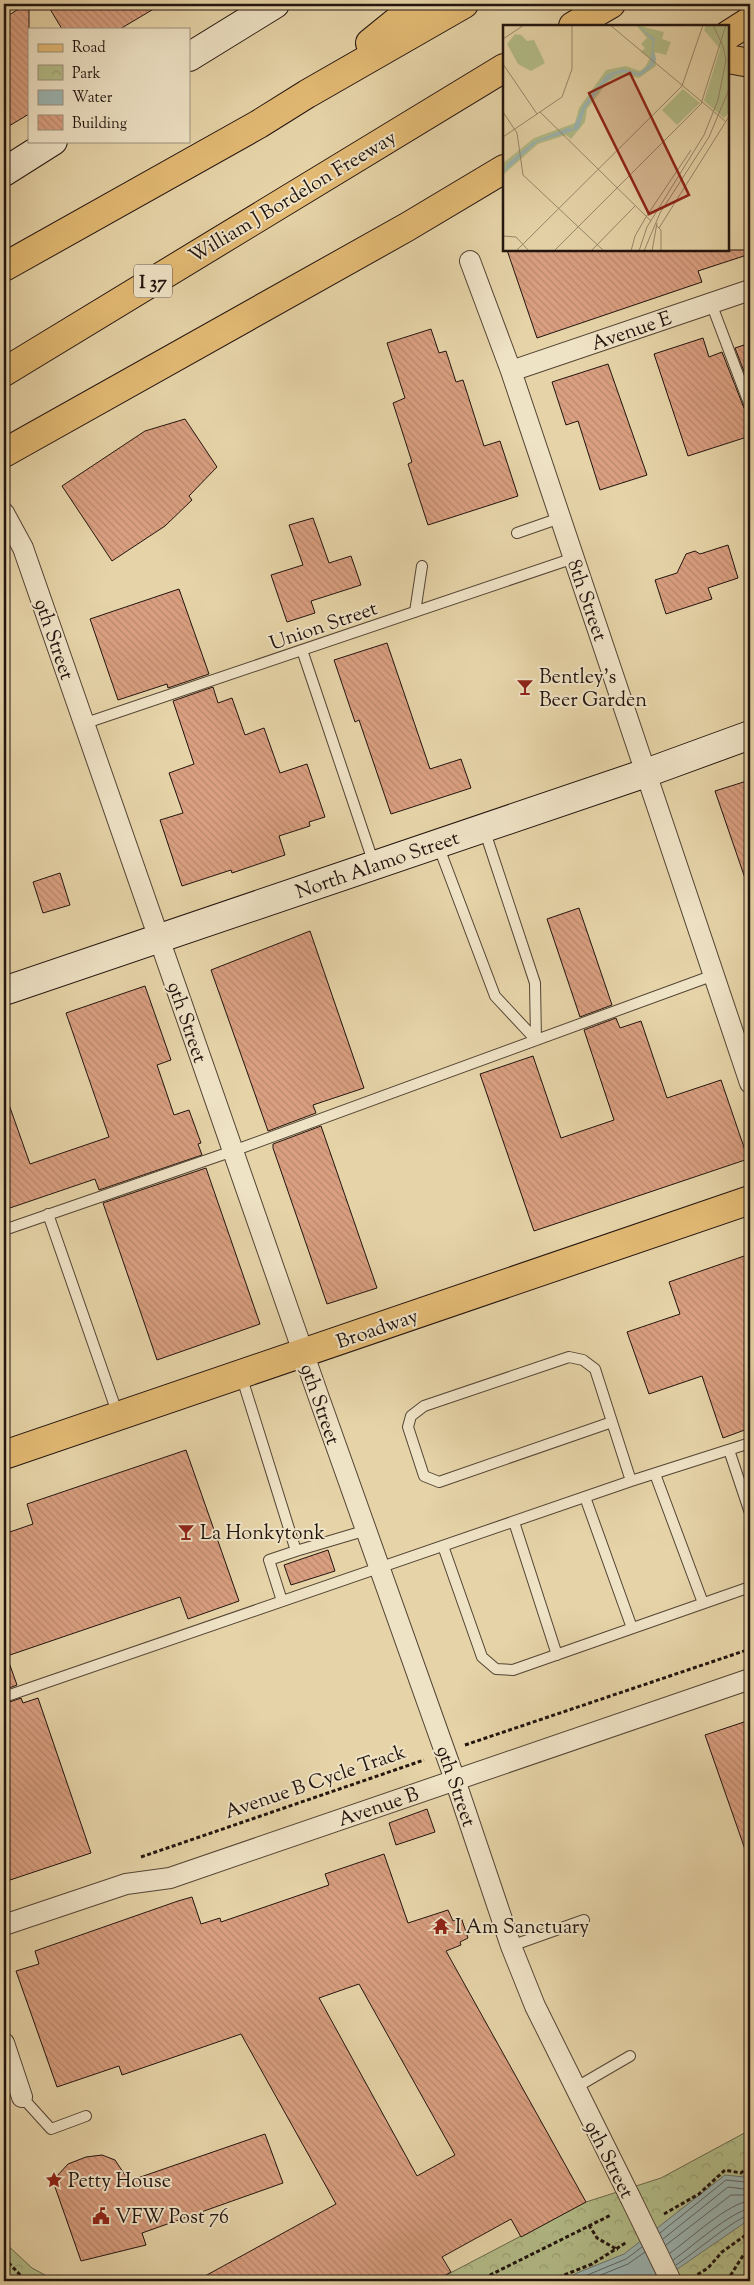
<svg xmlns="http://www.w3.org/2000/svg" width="754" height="2285" font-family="'Sorts Mill Goudy',serif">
  <defs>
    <pattern id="park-crowns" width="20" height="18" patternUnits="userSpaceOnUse" patternTransform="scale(1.25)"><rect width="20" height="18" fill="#b3bd89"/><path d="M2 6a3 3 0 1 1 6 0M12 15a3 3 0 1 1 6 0" fill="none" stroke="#9aa275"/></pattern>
    <pattern id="building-back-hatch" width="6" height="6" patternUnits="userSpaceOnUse" patternTransform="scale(1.25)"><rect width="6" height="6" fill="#d99f80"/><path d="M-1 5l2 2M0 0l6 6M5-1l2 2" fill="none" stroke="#ba886d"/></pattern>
  </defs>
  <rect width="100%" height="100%" fill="#e6d4a8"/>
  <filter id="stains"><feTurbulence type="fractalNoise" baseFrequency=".004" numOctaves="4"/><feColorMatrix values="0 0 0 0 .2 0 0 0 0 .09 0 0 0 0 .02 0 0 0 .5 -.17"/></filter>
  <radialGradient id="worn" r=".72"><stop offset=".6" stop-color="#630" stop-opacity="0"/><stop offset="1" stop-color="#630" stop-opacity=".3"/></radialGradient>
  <!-- park -->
  <path fill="url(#park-crowns)" stroke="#6a684c" d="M750,2130V2271L736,2281H435L586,2202L661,2178Z
    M4,2242L32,2268L56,2281H4Z"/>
  <!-- water -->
  <path fill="#9bb5b3" stroke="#6b7571" d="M750,2172V2219L660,2281H563L577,2273L624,2254L725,2175L744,2177Z"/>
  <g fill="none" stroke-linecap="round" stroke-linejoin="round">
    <!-- shore -->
    <path stroke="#5e6461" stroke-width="1" d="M660,2233L726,2180L745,2182L750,2179
      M663,2239L728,2187L744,2189L750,2187
      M666,2245L731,2195H750
      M670,2253C689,2240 729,2202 750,2201
      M673,2260C691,2248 732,2210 750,2209
      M676,2265C692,2255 736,2217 750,2215
      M573,2281L626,2259L642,2247
      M586,2281L628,2264L645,2252"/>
  </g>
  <!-- building -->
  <path fill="url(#building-back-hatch)" stroke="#22140f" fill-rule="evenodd" d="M27,4H29V114L4,129V18Z
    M47,4H162L120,29H62Z
    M507,250H750V254L698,271L702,282L537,338Z
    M431,329L439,353L446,351L456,382L463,380L484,446L500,441L518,496L428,525L408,464L412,462L393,403L405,398L387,343Z
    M703,338L709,357L722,352L744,408L750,413V436L688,456L654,354Z
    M750,343V387L735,348Z
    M608,364L647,475L600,490L578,421L566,425L552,382Z
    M185,419L217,467L189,496L192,500L165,526L112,561L62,486L145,431Z
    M313,518L329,563L351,556L361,585L311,601L315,613L287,622L271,575L303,565L289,525Z
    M728,545L738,578L708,588L712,599L666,614L655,580L677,573L686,554L695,551L700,554Z
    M179,589L209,674L168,688L167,684L118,700L90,619Z
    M387,643L430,769L461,759L471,788L391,814L359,720L355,722L334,660Z
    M213,687L218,703L232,698L245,735L264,728L280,773L307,764L325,817L309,822L310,826L279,836L285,855L232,873L231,870L182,886L160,820L183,813L169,773L194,764L173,701Z
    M750,780V883L747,884L715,791Z
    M60,873L70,905L43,913L33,882Z
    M579,908L612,1005L580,1017L547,919Z
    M310,931L364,1088L313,1105L316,1113L268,1131L211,970Z
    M145,986L171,1060L157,1065L174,1115L189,1110L201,1143L198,1144L202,1155L99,1190L95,1179L4,1210V1100L7,1099L30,1164L109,1137L66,1013Z
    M616,1018L620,1028L641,1021L667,1098L721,1080L748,1159L534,1231L480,1074L533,1056L561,1138L614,1120L584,1030Z
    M321,1126L377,1288L327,1304L273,1148V1144Z
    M206,1168L260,1324L157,1360L103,1203Z
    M750,1254V1428L723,1438L702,1376L649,1394L627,1332L680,1314L669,1282Z
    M186,1450L239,1601L188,1619L180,1597L4,1657V1534L33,1524L27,1504Z
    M328,1550L335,1571L291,1585L284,1565Z
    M4,1657H7L17,1685L4,1690Z
    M21,1698L23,1703L38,1698L91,1853L4,1882V1704Z
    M750,1720V1855H747L705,1735Z
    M427,1809L435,1832L396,1845L389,1823Z
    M384,1854L408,1923L448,1910L453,1921L461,1917L468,1938L460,1942L461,1945L446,1951L586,2202L521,2237L511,2219L442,2257L451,2272L435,2281H196L336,2204L241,2034L122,2075L119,2066L57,2087L16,1971L39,1964L35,1951L178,1901L192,1897L201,1924L220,1918L221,1922L329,1885L325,1874ZM359,1984L455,2155L417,2176L319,1998Z
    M265,2134L283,2183L142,2233L146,2245L81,2261L55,2187L58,2175L68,2164L86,2157L102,2155L115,2160L129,2181Z"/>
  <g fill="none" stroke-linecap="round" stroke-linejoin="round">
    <!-- lane casing -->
    <g stroke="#534435" stroke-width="12">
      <path id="lane" d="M711,303L750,406
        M517,533L560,518
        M415,612L422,566
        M302,650L374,864
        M83,724L574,558
        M484,829L535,983L536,1040
        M438,845L495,996L536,1040
        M48,1214L118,1415
        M4,1230L233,1151L714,975
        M241,1375L296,1551L367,1530
        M612,1422L439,1482L424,1476L408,1427L411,1416L424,1406L569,1357L583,1360L595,1369L631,1481
        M729,1450L750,1513
        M655,1474L703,1603
        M585,1497L632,1628
        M514,1522L557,1655
        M443,1546L482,1657L496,1669L513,1670L750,1587
        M282,1601L269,1560L296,1551
        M4,1697L631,1481L750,1443
        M511,1946L584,1920
        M575,2088L630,2056
        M22,2097L51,2129L86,2116"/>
    </g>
    <!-- street casing -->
    <g stroke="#534435" stroke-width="22">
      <path id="street" d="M470,261L511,371L750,1083
        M511,371L750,290
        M4,513L23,548L318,1395L455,1780L511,1946L535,2006L630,2197
        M4,1925L126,1884L170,1878L750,1679
        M4,2043L22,2097"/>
    </g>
    <!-- secondary casing -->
    <g stroke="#22140f" stroke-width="30">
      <path id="secondary" d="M189,57L275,4
        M4,172L53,141
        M4,991L646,773L750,735"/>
    </g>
    <!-- primary casing -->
    <g stroke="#22140f" stroke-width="30">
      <path id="primary" d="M4,1455L750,1200"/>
    </g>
    <!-- highway casing -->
    <g stroke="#22140f" stroke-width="30">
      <path id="highway" d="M573,26L611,4
        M728,35L750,21
        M370,43L418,4
        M728,59L750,63
        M4,267L259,124L307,94L464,4
        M4,372L504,68
        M4,453L407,227L504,169"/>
    </g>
    <!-- path -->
    <path stroke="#22140f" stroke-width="3" stroke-dasharray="4 2.5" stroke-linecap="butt" d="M465,1745L750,1649
      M141,1857L424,1760
      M664,2214L699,2194L725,2170L741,2173L750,2165
      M589,2225L597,2238L618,2250
      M4,2258L22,2277L29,2281
      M692,2278L708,2268L722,2252L750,2232
      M478,2281L611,2215
      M553,2281L559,2277L592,2264L627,2242
      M727,2281L744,2254L750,2249"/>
    <!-- lane -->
    <use href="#lane" stroke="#efe3c6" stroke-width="10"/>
    <!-- street -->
    <use href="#street" stroke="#efe3c6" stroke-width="20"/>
    <!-- secondary -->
    <use href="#secondary" stroke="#efe3c6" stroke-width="28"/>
    <!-- primary -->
    <use href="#primary" stroke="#e3ba74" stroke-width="28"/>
    <!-- highway -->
    <use href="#highway" stroke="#e3ba74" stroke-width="28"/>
    <!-- street-bridge casing -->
    <g stroke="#534435" stroke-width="22" stroke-linecap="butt">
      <path id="street-bridge" d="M630,2197L671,2281"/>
    </g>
    <!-- street-bridge -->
    <use href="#street-bridge" stroke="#efe3c6" stroke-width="20"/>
  </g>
  <!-- icons -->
  <defs>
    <g id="bar-bare" transform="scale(1.35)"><path d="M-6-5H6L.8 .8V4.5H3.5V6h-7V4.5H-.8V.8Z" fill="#8f2418" stroke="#efe3c6" stroke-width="2.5" paint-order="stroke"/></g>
    <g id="temple-bare" transform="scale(1.35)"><path d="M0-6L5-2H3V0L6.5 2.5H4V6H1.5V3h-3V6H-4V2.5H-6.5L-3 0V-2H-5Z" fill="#8f2418" stroke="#efe3c6" stroke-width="2.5" paint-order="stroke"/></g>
    <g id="sight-bare" transform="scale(1.35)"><path d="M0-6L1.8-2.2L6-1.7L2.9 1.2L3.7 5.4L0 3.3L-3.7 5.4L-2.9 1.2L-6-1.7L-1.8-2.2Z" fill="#8f2418" stroke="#efe3c6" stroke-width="2.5" paint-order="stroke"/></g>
    <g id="civic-bare" transform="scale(1.35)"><path d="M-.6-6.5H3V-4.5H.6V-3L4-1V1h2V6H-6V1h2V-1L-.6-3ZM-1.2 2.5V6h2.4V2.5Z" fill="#8f2418" stroke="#efe3c6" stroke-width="2.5" paint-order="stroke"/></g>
  </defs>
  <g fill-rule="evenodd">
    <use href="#bar-bare" x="525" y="687"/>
    <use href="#bar-bare" x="186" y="1532"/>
    <use href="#temple-bare" x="441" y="1926"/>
    <use href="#sight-bare" x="54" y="2180"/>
    <use href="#civic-bare" x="101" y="2216"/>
  </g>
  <g text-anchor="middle" stroke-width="4" stroke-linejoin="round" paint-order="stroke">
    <!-- shield labels -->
    <rect fill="#efe3c6" stroke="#605246" stroke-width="1" x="134" y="264.5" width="38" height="33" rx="4"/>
    <g font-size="19" font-weight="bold" fill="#22140f">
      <text x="153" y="288">I 37</text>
    </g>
    <!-- street labels -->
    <g font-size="20" fill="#22140f" stroke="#efe3c6">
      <text transform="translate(292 196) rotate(-31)" y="7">William J Bordelon Freeway</text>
      <text transform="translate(631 330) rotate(-19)" y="7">Avenue E</text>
      <text transform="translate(588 600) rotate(71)" y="7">8th Street</text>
      <text transform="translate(323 625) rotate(-19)" y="7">Union Street</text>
      <text transform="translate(55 639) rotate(71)" y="7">9th Street</text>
      <text transform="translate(377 864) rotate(-19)" y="7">North Alamo Street</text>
      <text transform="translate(188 1022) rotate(71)" y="7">9th Street</text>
      <text transform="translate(377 1328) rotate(-19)" y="7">Broadway</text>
      <text transform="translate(321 1404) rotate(71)" y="7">9th Street</text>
      <text transform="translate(315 1781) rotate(-19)" y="7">Avenue B Cycle Track</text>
      <text transform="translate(457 1786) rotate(71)" y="7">9th Street</text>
      <text transform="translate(378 1806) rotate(-19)" y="7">Avenue B</text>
      <text transform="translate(610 2159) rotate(63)" y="7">9th Street</text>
    </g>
    <!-- poi labels -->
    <g font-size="20" fill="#22140f" stroke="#efe3c6" text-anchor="start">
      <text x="539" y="683">Bentley's<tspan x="539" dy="23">Beer Garden</tspan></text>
      <text x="200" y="1539">La Honkytonk</text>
      <text x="455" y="1933">I Am Sanctuary</text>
      <text x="68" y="2187">Petty House</text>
      <text x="115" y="2223">VFW Post 76</text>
    </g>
  </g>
  <!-- overview -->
  <g transform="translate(503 25)">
    <rect width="226" height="226" fill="#e6d4a8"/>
    <path d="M203,0H226V87L221,93L201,76L217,24L201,5Z" fill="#b3bd89"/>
    <path d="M133,0L161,7L159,14L168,17L163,30L152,27L153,41L136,53L121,50L106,56L84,84L82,97L68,114L63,110L35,119L0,150V138L31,113L72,98L76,83L103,45L123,41L137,46L142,42L147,33L138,27L142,23L138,19L144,13ZM180,64L197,78L174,100L159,85Z" fill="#b3bd89"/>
    <path d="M12,9L18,10L24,16L31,15L42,38L28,46L15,39L4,19Z" fill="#b3bd89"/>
    <path d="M134,0L152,14L150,26L153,34L150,41L137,51L123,47L108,50L105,52L114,49L99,60L82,84L76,104L34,117L0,148L5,138L30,117L67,102L69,105L80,81L104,49L120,44L136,48L147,39L150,16Z" fill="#9bb5b3"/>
    <path fill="none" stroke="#98876b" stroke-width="1" d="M107,0L222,96M0,14L21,0M0,39L34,89M0,87L14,108L20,150L101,226M37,87L148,196M0,112L59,72L69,44V0M143,192L188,125M154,201L158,205V226M156,203L227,90M0,211L13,212L26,226M13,226L179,61L200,0M51,226L198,79L223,0M88,226L132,181M128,226L132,211L143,192M136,226L144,202L201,110L215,75L223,35L220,21L210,0M141,226L157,188L206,112L227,62M149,226L154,198"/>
    <path fill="#8f2418" fill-opacity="0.15" stroke="#8f2418" stroke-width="2.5" d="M127,48L186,170L146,189L86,68Z"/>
    <rect width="226" height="226" fill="none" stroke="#22140f" stroke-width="2.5"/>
  </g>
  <!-- margin -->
  <rect width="754" height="2285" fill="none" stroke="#e6d4a8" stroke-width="20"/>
  <rect x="5" y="5" width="744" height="2275" fill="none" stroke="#22140f" stroke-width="2.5"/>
  <rect x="10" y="10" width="734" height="2265" fill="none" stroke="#22140f"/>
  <!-- legend -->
  <rect x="28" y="28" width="162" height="115" fill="#efe3c6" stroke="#9d907d"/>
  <rect x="38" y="44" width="25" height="8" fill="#e3ba74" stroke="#9d907d"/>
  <text x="72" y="52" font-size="15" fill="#22140f">Road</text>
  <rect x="38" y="65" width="25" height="15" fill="url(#park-crowns)" stroke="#9d907d"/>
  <text x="72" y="78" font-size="15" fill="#22140f">Park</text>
  <rect x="38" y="90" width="25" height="15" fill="#9bb5b3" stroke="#9d907d"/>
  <text x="72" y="102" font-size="15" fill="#22140f">Water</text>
  <rect x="38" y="115" width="25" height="15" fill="url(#building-back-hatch)" stroke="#9d907d"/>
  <text x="72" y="128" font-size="15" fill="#22140f">Building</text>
  <rect width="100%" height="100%" filter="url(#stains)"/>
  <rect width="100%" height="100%" fill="url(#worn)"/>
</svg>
